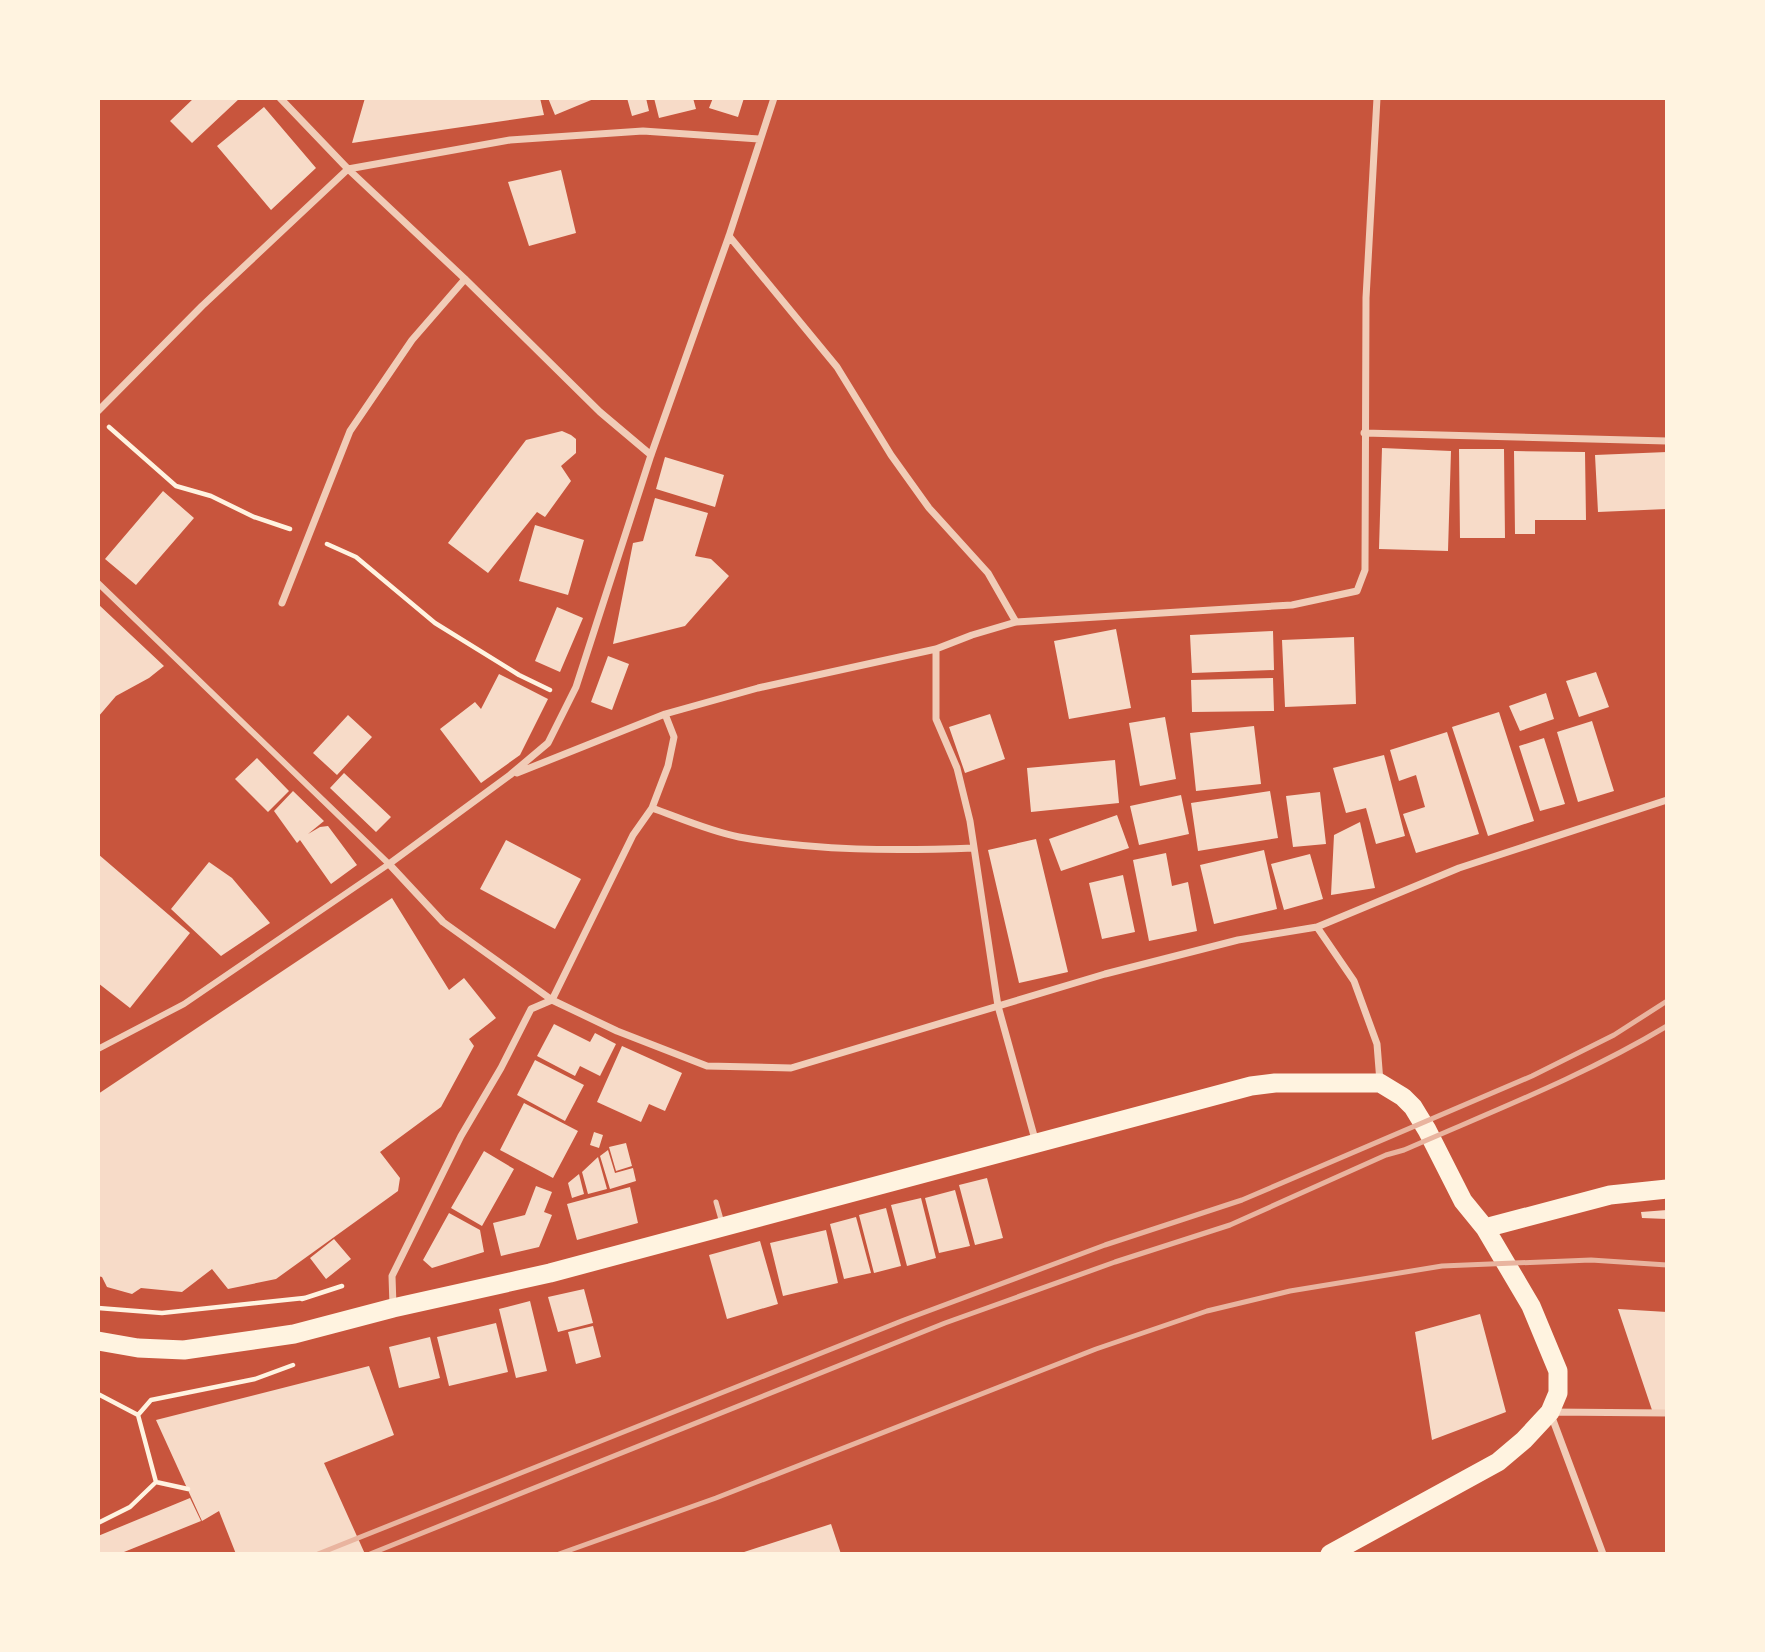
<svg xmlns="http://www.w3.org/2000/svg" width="1765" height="1652" font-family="Rubik,sans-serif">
  <rect width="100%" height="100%" fill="#c8553d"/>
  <!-- building -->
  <path fill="#f7dbc8" d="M194,98H240L192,143L170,121Z
    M365,98H540L544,115L352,143Z
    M548,98H596L555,115Z
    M627,98H646L649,111L632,116Z
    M654,98H693L696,109L659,118Z
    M713,98H744L738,117L709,108Z
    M264,107L316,168L271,210L217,146Z
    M561,170L576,233L529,246L508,182Z
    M562,431L571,435L576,439V453L561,466L571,481L545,517L537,512L488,573L448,543L526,440Z
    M1382,448L1451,451L1448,551L1379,549Z
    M1459,449H1504L1505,538H1460Z
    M1514,451L1585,452L1586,520H1535V534H1515Z
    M1667,452V509L1598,512L1595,455Z
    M665,457L724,475L715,507L656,489Z
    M163,491L194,518L136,585L105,559Z
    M655,498L708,513L695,556L711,559L729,576L685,626L613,644L633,543L643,541Z
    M535,525L584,540L568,595L519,581Z
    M98,604L164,666L149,678L116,696L98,717Z
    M557,607L583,618L560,672L535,661Z
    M1116,629L1131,708L1069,719L1054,641Z
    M1273,631L1274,670L1192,673L1190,635Z
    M1354,637L1356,704L1285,707L1282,640Z
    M608,656L629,664L612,710L591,702Z
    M1596,672L1609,707L1579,717L1566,681Z
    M499,674L548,699L520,755L481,783L440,729L475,702L481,709Z
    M1273,678L1274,711L1192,712L1191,680Z
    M1546,693L1554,719L1520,731L1509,706Z
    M1499,712L1534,821L1488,836L1452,727Z
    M990,714L1005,759L965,773L949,727Z
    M348,715L372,737L337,775L313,753Z
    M1165,717L1176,779L1140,786L1129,723Z
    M1592,721L1614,791L1578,802L1557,732Z
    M1254,726L1261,784L1196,791L1190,733Z
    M1447,732L1479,834L1416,853L1403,814L1425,807L1416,775L1399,781L1390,750Z
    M1544,738L1565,804L1540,811L1519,746Z
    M1384,755L1405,836L1376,844L1366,808L1346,813L1333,768Z
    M257,758L289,791L268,812L235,779Z
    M1115,760L1119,803L1031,812L1027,768Z
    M344,773L391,817L376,832L330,788Z
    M293,791L324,821L308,834L320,827L328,826L357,865L331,884L300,840L297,843L274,811Z
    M1270,791L1278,838L1198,851L1191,803Z
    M1320,792L1326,844L1293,847L1286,796Z
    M1181,795L1189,834L1139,845L1130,806Z
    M1117,815L1129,848L1061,871L1049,839Z
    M1360,822L1375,888L1331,895L1334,835Z
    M1036,839L1068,972L1019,983L988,850Z
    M506,840L581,879L555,929L480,889Z
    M1264,850L1277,909L1214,924L1200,865Z
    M1166,853L1172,886L1188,882L1197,931L1149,941L1133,860Z
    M98,854L190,933L130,1008L98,983Z
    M1310,854L1323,899L1284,910L1271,864Z
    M209,862L232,878L270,923L221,956L171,909Z
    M1123,875L1135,932L1102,939L1089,883Z
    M392,898L449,990L464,978L496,1018L469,1039L474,1046L441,1107L380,1152L400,1178L398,1191L276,1279L228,1289L212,1269L182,1292L141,1288L132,1294L107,1287L102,1277L98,1276V1094Z
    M554,1024L590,1042L595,1033L616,1044L600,1076L580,1066L575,1076L537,1056Z
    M622,1046L682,1073L665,1111L649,1104L641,1122L597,1102Z
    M535,1060L584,1085L565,1121L517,1095Z
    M524,1103L578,1131L553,1178L500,1150Z
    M594,1132L603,1135L599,1148L590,1145Z
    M626,1143L632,1166L616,1171L609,1147Z
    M608,1150L615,1173L633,1168L636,1181L610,1189L600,1156Z
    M484,1151L514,1169L482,1226L451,1208Z
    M598,1157L607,1189L588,1194L582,1172Z
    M579,1174L584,1194L572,1198L568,1183Z
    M987,1178L1003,1238L975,1245L959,1185Z
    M536,1186L552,1192L544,1212L552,1215L539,1247L501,1256L493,1223L525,1215Z
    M630,1187L638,1223L577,1240L567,1204Z
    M955,1190L970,1246L939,1253L925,1198Z
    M921,1198L936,1258L907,1266L891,1205Z
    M886,1208L901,1266L874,1273L859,1215Z
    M1667,1210V1219L1642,1218L1641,1212Z
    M449,1213L480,1230L484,1252L432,1268L423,1260Z
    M856,1217L871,1273L844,1279L830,1224Z
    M826,1230L838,1283L783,1296L770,1243Z
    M334,1239L351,1259L326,1279L310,1258Z
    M760,1241L778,1304L727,1319L709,1255Z
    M584,1289L593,1323L558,1332L548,1297Z
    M530,1301L547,1371L516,1378L499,1309Z
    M1618,1309L1667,1312V1412L1653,1413Z
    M1480,1314L1506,1412L1432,1440L1415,1332Z
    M496,1323L508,1372L449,1386L437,1337Z
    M593,1326L601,1357L576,1364L568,1332Z
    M430,1337L440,1378L399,1388L389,1347Z
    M369,1366L394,1435L324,1463L365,1554H236L219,1511L202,1521L156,1420Z
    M190,1498L201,1521L119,1554H98V1536Z
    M831,1524L841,1554H741V1553Z"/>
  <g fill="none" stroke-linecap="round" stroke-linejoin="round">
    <!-- path -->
    <path stroke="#fff3e0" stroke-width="4.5" d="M109,427L176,486L211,496L254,517L290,529
      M327,544L356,557L435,623L519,675L550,690
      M302,1299L342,1286
      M98,1308L162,1313L304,1298
      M98,1394L138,1415L156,1482L130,1507L98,1523
      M138,1415L151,1400L255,1379L293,1365
      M156,1482L188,1489"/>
    <!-- service -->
    <path stroke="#f1ccb7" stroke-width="5" d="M716,1202L722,1223"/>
    <!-- pedestrian -->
    <path stroke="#f1ccb7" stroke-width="6" d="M98,583L389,864L184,1004L98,1049"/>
    <!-- minor -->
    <path stroke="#f1ccb7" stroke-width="7" d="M280,98L348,169L465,279L600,412L651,455
      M774,98L729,236L651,455L576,687L548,743L510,775L389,864L443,922L552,1000L617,1031L707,1066L791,1068L1105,974L1238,940L1317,927L1459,868L1667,800
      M729,236L837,367L891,455L929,508L988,573L1016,622
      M98,411L202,306L348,169L510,140L643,131L759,139
      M1364,433L1667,441
      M282,603L350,431L412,340L465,279
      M936,649V719L957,768L970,821L998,1006L1036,1143
      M517,773L665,714L758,688L936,649L972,635L1016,622L1292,605L1357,591L1365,570L1366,298L1377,98
      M652,808C680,818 709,831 739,837C816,851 896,851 974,848
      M1317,927L1354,981L1377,1044L1380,1082
      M393,1306L392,1276L461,1136L501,1068L531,1009L552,1000L633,835L652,808L668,766L674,737L665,714
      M1603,1554L1550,1412L1667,1413"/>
    <!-- trunk -->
    <path stroke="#fff3e0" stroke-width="19" d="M1485,1228L1610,1195L1667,1189
      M98,1341L138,1348L184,1350L294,1334L393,1308L550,1273L1251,1086L1275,1083H1380L1403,1097L1413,1107L1427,1130L1463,1201L1485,1228L1531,1306L1558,1371V1393L1550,1412L1524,1440L1498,1462L1330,1554"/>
    <!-- rail -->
    <path stroke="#e9b49f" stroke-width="5" d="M318,1554L904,1320L1105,1245L1242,1200L1532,1076L1614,1035L1667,1001
      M370,1554L945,1323L1115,1262L1230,1225L1386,1155L1404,1150C1493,1111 1584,1076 1667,1026
      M559,1554L716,1498L1096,1349L1207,1311L1290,1291L1442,1266L1591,1260L1667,1265"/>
  </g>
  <!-- border -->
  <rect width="1765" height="1652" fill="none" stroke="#fff3e0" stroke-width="200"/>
</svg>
